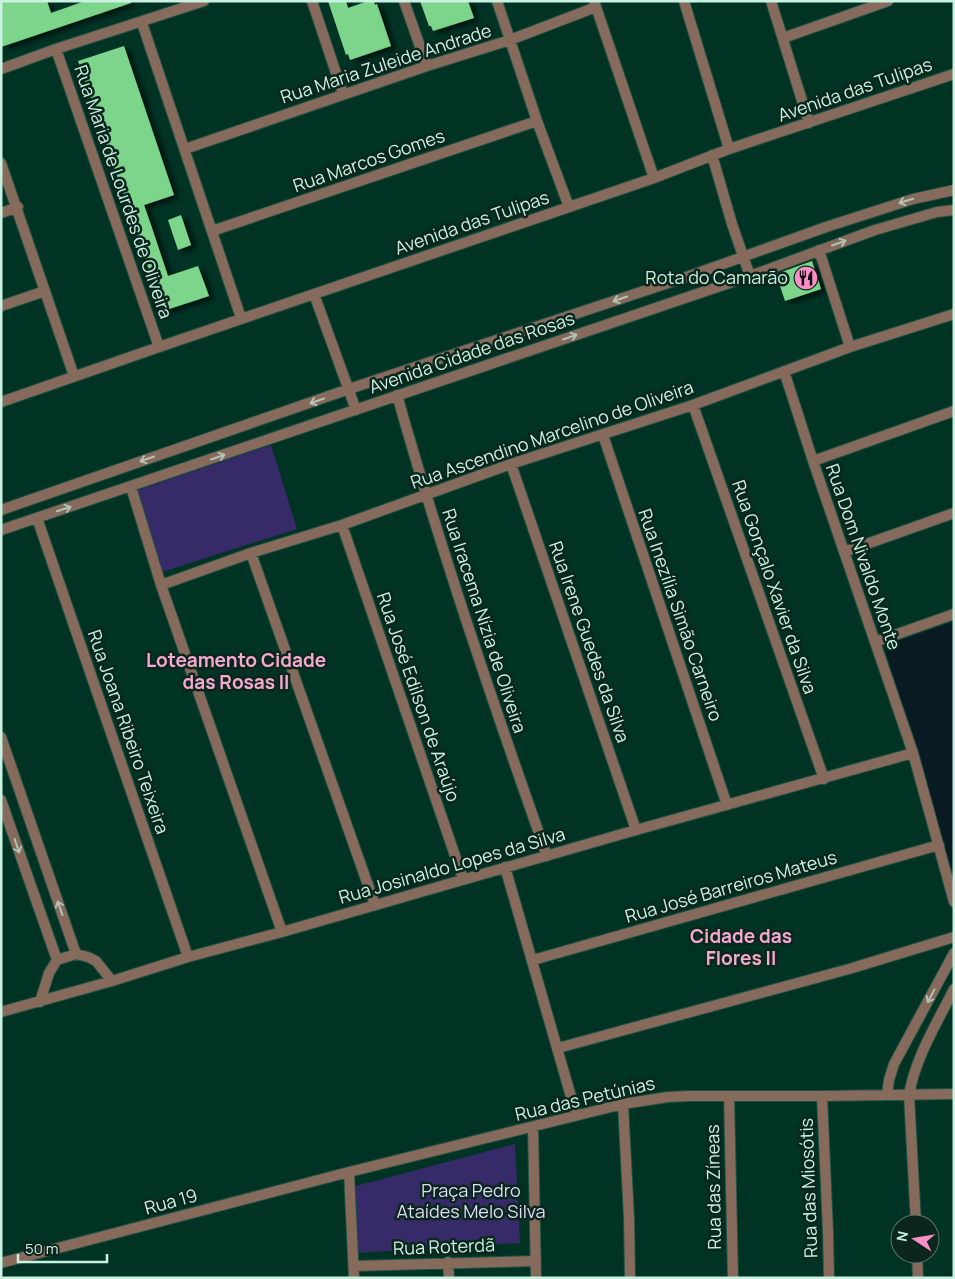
<svg xmlns="http://www.w3.org/2000/svg" width="955" height="1279" font-family="Manrope,sans-serif">
  <defs>
    <filter id="shadow"><feDropShadow dx="5.5" dy="3" stdDeviation="2.5" flood-color="#0009"/></filter>
  </defs>
  <rect width="100%" height="100%" fill="#013325"/>
  <!-- green -->
  <path fill="#362b68" d="M271,445L297,529L162,572L138,490Z
    M515,1144L520,1243L357,1253L356,1186Z"/>
  <!-- water -->
  <path fill="#091a22" d="M954,622V878L884,646Z"/>
  <!-- building -->
  <path fill="#7cd58b" filter="url(#shadow)" d="M1,1H47L51,13L85,1H131V3L1,47Z
    M328,1H346L348,8L368,1H374L375,5L377,4L391,46L350,60L348,54L346,55Z
    M420,1H468L474,18L433,31L431,26H429Z
    M124,46L174,195L144,205L151,225L168,276L198,266L209,296L163,311L78,61Z
    M181,215L191,245L178,250L168,220Z
    M812,261L821,289L785,301L776,274Z"/>
  <g fill="none" stroke-linecap="round" stroke-linejoin="round">
    <!-- street casing -->
    <g stroke="#215243" stroke-width="12">
      <path id="street" d="M312,1L343,94
        M404,1L427,66
        M497,1L537,121L569,207
        M594,1L654,178
        M684,1L729,149
        M771,1L809,123
        M142,23L241,318
        M783,38L888,1
        M56,49L159,347
        M1,69L56,49L204,1
        M185,149L427,66L510,40L596,7
        M712,155L732,224L750,276
        M1,163L74,376
        M1,213L18,207
        M212,231L537,121
        M819,250L850,347
        M314,294L356,410
        M1,306L45,291
        M784,371L813,461L913,753L954,902
        M397,395C441,551 493,703 547,856
        M1,402L159,347L654,178L729,149L954,74
        M693,405L824,779
        M603,435L727,805
        M813,461L954,411
        M511,464L636,830
        M131,487L161,585L282,932
        M1,510L349,389L695,274L826,227L913,199L954,190
        M37,518L188,957
        M342,525L463,879
        M1,530L750,276L875,230L937,212L954,210
        M844,552L954,513
        M251,553L375,905
        M161,585L251,553L342,525L511,464L693,405L850,347L954,314
        M875,642L954,614
        M1,737L76,954
        M1,800L57,960
        M505,867L576,1114
        M533,960L939,845
        M40,1002L49,973L57,960L76,954L88,957L96,961L112,981
        M1,1012L112,981L188,957L282,932L636,830L913,753
        M558,1048L849,969L954,937
        M887,1095L889,1080L894,1064L954,953
        M729,1096L733,1278
        M822,1096L828,1232L829,1278
        M623,1104L629,1218L630,1278
        M533,1127L536,1278
        M349,1172L354,1278
        M916,1224L909,1095C915,1058 937,1023 954,989
        M917,1254L918,1278
        M448,1262L449,1278
        M1,1263L349,1172L623,1104L668,1097L690,1096H822L954,1094
        M354,1266L536,1261"/>
    </g>
    <!-- street -->
    <use href="#street" stroke="#866a5b" stroke-width="10"/>
  </g>
  <!-- one-way arrows -->
  <defs><path id="oneway-shaft" d="M-6 0H5M1.5-3L5.5 0L1.5 3" fill="none" stroke-width="1.6" stroke-linecap="round" stroke-linejoin="round" transform="scale(1.25)"/></defs>
  <g stroke="#b2c2b3">
    <use href="#oneway-shaft" transform="translate(906 201) rotate(163)"/>
    <use href="#oneway-shaft" transform="translate(839 243) rotate(-19)"/>
    <use href="#oneway-shaft" transform="translate(620 299) rotate(161)"/>
    <use href="#oneway-shaft" transform="translate(570 337) rotate(-19)"/>
    <use href="#oneway-shaft" transform="translate(317 401) rotate(161)"/>
    <use href="#oneway-shaft" transform="translate(218 457) rotate(-19)"/>
    <use href="#oneway-shaft" transform="translate(147 459) rotate(161)"/>
    <use href="#oneway-shaft" transform="translate(64 509) rotate(-18)"/>
    <use href="#oneway-shaft" transform="translate(17 846) rotate(71)"/>
    <use href="#oneway-shaft" transform="translate(60 908) rotate(-109)"/>
    <use href="#oneway-shaft" transform="translate(931 996) rotate(118)"/>
  </g>
  <!-- icons -->
  <defs>
    <g id="restaurant-disc" transform="scale(1.25)"><circle r="9.5" fill="#fa8fc7" stroke="#0b261d"/><path d="M-5-6h1v4h1v-4h1v4h1v-4h1v5L-1.5 .5V6h-2V.5L-5-1ZM5-6V6H3V1.5H1.5Q1.5-4 5-6Z" fill="#111"/></g>
  </defs>
  <g fill-rule="evenodd">
    <use href="#restaurant-disc" x="806" y="278"/>
  </g>
  <g text-anchor="middle" stroke-width="5" stroke-linejoin="round" paint-order="stroke">
    <!-- street labels -->
    <g font-size="18" fill="#caf2e2" stroke="#0b261d">
      <text transform="translate(386 64) rotate(-18)" y="6">Rua Maria Zuleide Andrade</text>
      <text transform="translate(855 90) rotate(-19)" y="6">Avenida das Tulipas</text>
      <text transform="translate(369 161) rotate(-19)" y="6">Rua Marcos Gomes</text>
      <text transform="translate(123 192) rotate(71)" y="6">Rua Maria de Lourdes de Oliveira</text>
      <text transform="translate(472 223) rotate(-19)" y="6">Avenida das Tulipas</text>
      <text transform="translate(472 353) rotate(-19)" y="6">Avenida Cidade das Rosas</text>
      <text transform="translate(552 435) rotate(-19)" y="6">Rua Ascendino Marcelino de Oliveira</text>
      <text transform="translate(863 557) rotate(71)" y="6">Rua Dom Nivaldo Monte</text>
      <text transform="translate(774 587) rotate(71)" y="6">Rua Gonçalo Xavier da Silva</text>
      <text transform="translate(680 615) rotate(71)" y="6">Rua Inezília Simão Carneiro</text>
      <text transform="translate(484 621) rotate(72)" y="6">Rua Iracema Nízia de Oliveira</text>
      <text transform="translate(589 642) rotate(71)" y="6">Rua Irene Guedes da Silva</text>
      <text transform="translate(418 697) rotate(71)" y="6">Rua José Edilson de Araújo</text>
      <text transform="translate(128 732) rotate(71)" y="6">Rua Joana Ribeiro Teixeira</text>
      <text transform="translate(452 866) rotate(-16)" y="6">Rua Josinaldo Lopes da Silva</text>
      <text transform="translate(731 887) rotate(-16)" y="6">Rua José Barreiros Mateus</text>
      <text transform="translate(585 1099) rotate(-13)" y="6">Rua das Petúnias</text>
      <text transform="translate(714 1187) rotate(-91)" y="6">Rua das Zíneas</text>
      <text transform="translate(809 1188) rotate(-92)" y="6">Rua das Miosótis</text>
      <text transform="translate(171 1202) rotate(-15)" y="6">Rua 19</text>
      <text transform="translate(444 1247) rotate(-2)" y="6">Rua Roterdã</text>
    </g>
    <!-- poi labels -->
    <g font-size="18" fill="#caf2e2" stroke="#0b261d" text-anchor="end">
      <text x="788" y="284">Rota do Camarão</text>
    </g>
    <!-- park labels -->
    <g font-size="18" fill="#deddf5" stroke="#0b261d">
      <text x="471" y="1197">Praça Pedro<tspan x="471" dy="21">Ataídes Melo Silva</tspan></text>
    </g>
    <!-- neighbourhood labels -->
    <g font-size="19" font-weight="bold" fill="#f5aacf" stroke="#0b261d">
      <text x="236" y="667">Loteamento Cidade<tspan x="236" dy="22">das Rosas II</tspan></text>
      <text x="741" y="943">Cidade das<tspan x="741" dy="22">Flores II</tspan></text>
    </g>
  </g>
  <!-- border -->
  <rect width="955" height="1279" fill="none" stroke="#caf2e2" stroke-width="5"/>
  <!-- north arrow -->
  <g transform="translate(915 1239) rotate(282)"><circle r="24" fill="#0b261d" stroke="#57786c"/>
  <path d="M0-4L9 19L0 12L-9 19Z" fill="#fa8fc7"/>
  <text y="-8" font-size="14" font-weight="bold" text-anchor="middle" fill="#caf2e2">N</text>
  </g>
  <!-- scale -->
  <path d="M18 1254v8h89v-8" fill="none" stroke="#caf2e2" stroke-width="2.5"/>
  <text x="25" y="1254" font-size="15" fill="#caf2e2" stroke="#0b261d" stroke-width="4" paint-order="stroke">50 m</text>
</svg>
